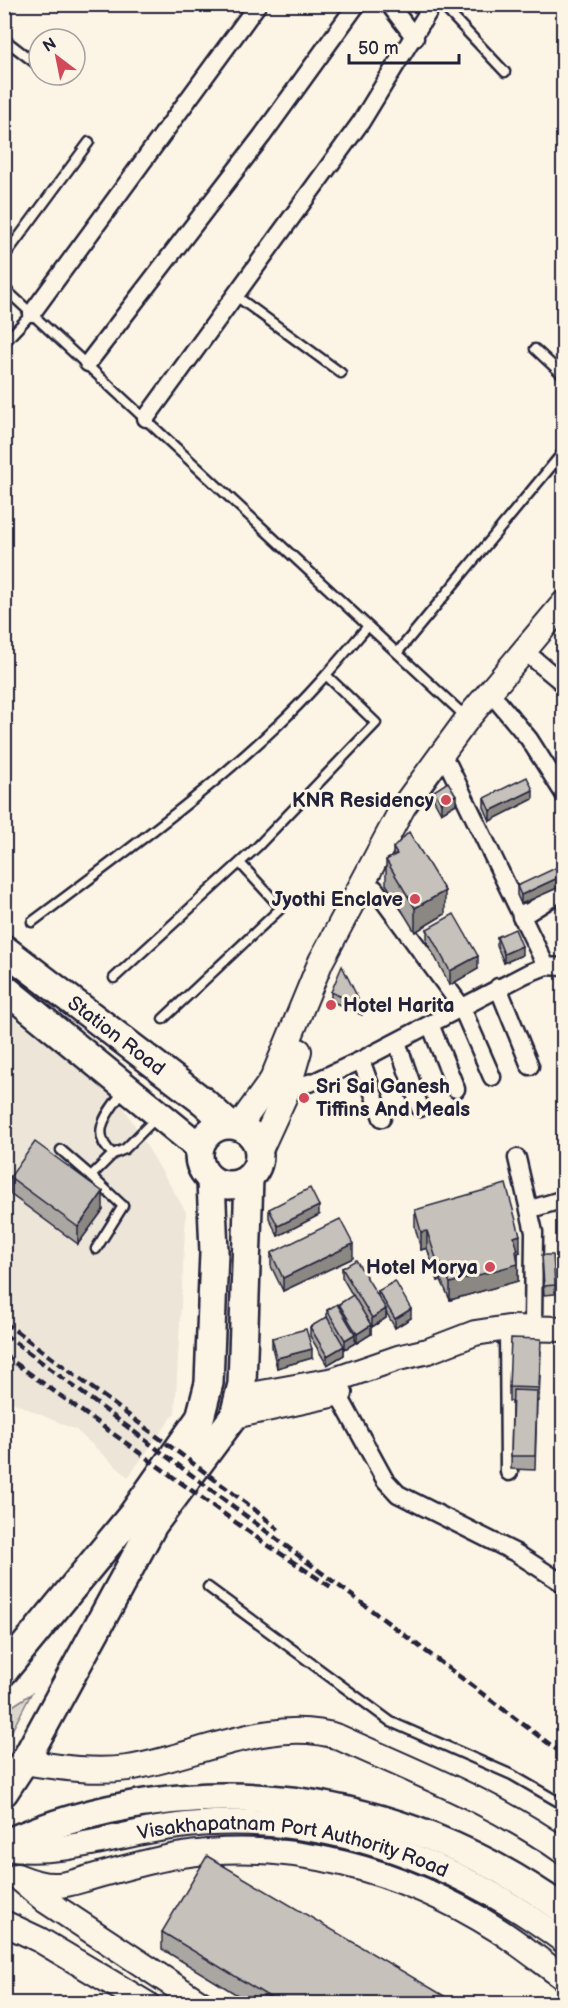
<svg xmlns="http://www.w3.org/2000/svg" width="568" height="2008" font-family="'Balsamiq Sans',sans-serif">
  <rect width="100%" height="100%" fill="#fcf5e5"/>
  <filter id="ink" filterUnits="userSpaceOnUse"><feTurbulence type="fractalNoise" baseFrequency=".0167" numOctaves="2"/><feDisplacementMap in="SourceGraphic" scale="12" xChannelSelector="R" yChannelSelector="G"/><feConvolveMatrix kernelMatrix="1 2 1 2 8 2 1 2 1" color-interpolation-filters="sRGB"/></filter>
  <g filter="url(#ink)">
    <!-- built -->
    <path fill="#ece5d8" d="M4,1011L117,1096L186,1212L175,1413L128,1477L76,1430L5,1399Z"/>
    <!-- green -->
    <path fill="#dcd6cc" stroke="#7f7c84" stroke-width="1.5" d="M31,1694L5,1744V1711Z"/>
    <g fill="none" stroke-linecap="round" stroke-linejoin="round">
      <!-- lane casing -->
      <g stroke="#22223b" stroke-width="13">
        <path id="lane" d="M441,4L505,72
          M4,8L11,4
          M4,39L39,66
          M4,257L89,142
          M4,288L465,716
          M236,296L341,373
          M4,343L32,313
          M535,349L564,376
          M397,653L564,451
          M32,922C116,859 202,797 279,724C311,694 339,660 368,626
          M114,978L258,846L376,723L326,675
          M163,1019L281,908L240,863
          M125,1089C110,1110 87,1133 113,1154L125,1149L156,1118
          M61,1150L91,1176L113,1154
          M91,1176L123,1206L96,1249
          M208,1587L391,1722L512,1775L564,1805"/>
      </g>
      <!-- street casing -->
      <g stroke="#22223b" stroke-width="21">
        <path id="street" d="M389,4L415,38
          M32,313L258,4
          M88,363L262,136L357,4
          M146,418L361,122L433,4
          M534,659L564,684
          M499,703L529,739L564,794
          M440,755L449,766L546,966
          M375,889L461,1006L492,1077
          M521,917L564,890
          M498,987L530,1066
          M430,1024L456,1089
          M397,1042L420,1108
          M361,1060L382,1118
          M288,1089L316,1081L361,1060L526,974L546,966L564,967
          M517,1158L534,1232L533,1328
          M531,1209L564,1199
          M508,1328L509,1472
          M338,1394L385,1480L398,1494L516,1553L564,1584"/>
      </g>
      <!-- secondary casing -->
      <g stroke="#22223b" stroke-width="28">
        <g id="secondary">
          <path d="M239,1126L272,1080L321,961L403,807L468,718L564,603"/>
          <path d="M260,1150L288,1089L299,1051"/>
          <path d="M240,1397L334,1380L398,1358L428,1351L475,1333L508,1328L564,1329"/>
          <path d="M234,1416L340,1393"/>
          <path d="M24,1762C58,1767 93,1773 128,1768C193,1758 273,1715 338,1737C415,1772 494,1802 564,1852"/>
          <path id="s1" d="M4,1848C67,1856 111,1835 171,1827C313,1807 451,1857 564,1941"/>
          <path d="M17,1876C30,1881 43,1886 57,1885C68,1885 81,1880 92,1877C120,1869 148,1861 176,1856C287,1837 404,1870 498,1930C520,1944 542,1962 564,1978"/>
          <path d="M21,1880L46,1901L202,2004"/>
          <path d="M4,1923L40,1940L147,2004"/>
        </g>
      </g>
      <!-- primary casing -->
      <g stroke="#22223b" stroke-width="32">
        <g id="primary">
          <path id="s2" d="M4,949L204,1102L228,1124"/>
          <path d="M4,988L199,1147"/>
          <circle cx="229" cy="1155" r="30"/>
          <path d="M4,1671L132,1515L200,1418L209,1383L214,1252L211,1180"/>
          <path d="M4,1792L27,1757L153,1525L234,1416L242,1384L249,1178"/>
          <path d="M4,1844C192,1761 399,1791 564,1910"/>
        </g>
      </g>
      <!-- lane -->
      <use href="#lane" stroke="#fcf5e5" stroke-width="8"/>
      <!-- street -->
      <use href="#street" stroke="#fcf5e5" stroke-width="16"/>
      <!-- secondary -->
      <use href="#secondary" stroke="#fcf5e5" stroke-width="24"/>
      <!-- primary -->
      <use href="#primary" stroke="#fcf5e5" stroke-width="27"/>
      <!-- rail -->
      <path stroke="#22223b" stroke-width="4.5" stroke-dasharray="9 4.5" stroke-linecap="butt" d="M4,1322L254,1509L279,1530
        M4,1334L564,1755
        M4,1355L263,1542L331,1587"/>
    </g>
    <!-- wall -->
    <path fill="#aaa6a1" stroke="#22223b" stroke-width="1.5" d="M434,791L456,804L441,813L434,800Z
      M484,798L533,799L490,821L484,807Z
      M393,848L445,914L415,932L386,884V860L393,856Z
      M564,868V885L521,904L517,895V886Z
      M427,929L478,969L450,985L427,942Z
      M497,937L522,955L504,963L497,946Z
      M331,992L362,1006V1015L331,1001Z
      M10,1177L103,1210L78,1244L10,1194Z
      M269,1209L319,1215L278,1236L269,1218Z
      M415,1210L520,1252L518,1253V1281L450,1300L441,1280L438,1281L427,1248L421,1250L415,1227Z
      M271,1253L353,1258L283,1291L271,1266Z
      M542,1264L555,1285V1294L544,1295Z
      M342,1268L378,1297V1291L411,1318L395,1328L386,1312V1318L372,1327L371,1326V1334L357,1343L355,1339V1343L345,1349L344,1347V1355L327,1365L310,1336V1327L327,1318V1310L339,1307V1304L353,1296L342,1277Z
      M272,1338L312,1358L277,1368L272,1347Z
      M541,1352L539,1401H537L535,1470L511,1469L512,1401H509V1387Z
      M162,1932L458,2004H252L162,1949Z"/>
    <!-- shaded-wall -->
    <path fill="#8b8783" stroke="#22223b" stroke-width="1.5" d="M533,790V799L490,821V811Z
      M456,795V804L441,813V803Z
      M564,875V885L521,904V895Z
      M445,891V914L415,932V908Z
      M522,946V955L504,963V954Z
      M478,956V969L450,985V971Z
      M103,1192V1210L78,1244V1227Z
      M319,1206V1215L278,1236V1226Z
      M427,1231V1248L421,1250V1232Z
      M520,1235V1252L518,1253V1281L450,1300V1283L514,1237Z
      M353,1244V1258L283,1291V1278Z
      M441,1263V1280L438,1281V1264Z
      M386,1309V1318L372,1327V1318Z
      M411,1309V1318L395,1328V1319Z
      M371,1325V1334L357,1343V1334Z
      M355,1334V1343L345,1349V1340Z
      M344,1346V1355L327,1365V1356Z
      M312,1349V1358L277,1368V1358Z"/>
    <!-- building -->
    <path fill="#c6c1bb" stroke="#22223b" stroke-width="1.5" d="M527,777L533,790L490,811L484,798Z
      M448,782L456,795L441,803L434,791Z
      M409,832L445,891L415,908L386,860L397,854L393,848Z
      M562,865L564,868V875L521,895L517,886Z
      M454,914L478,956L450,971L427,929Z
      M515,929L522,946L504,954L497,937Z
      M342,966L362,1006L331,992Z
      M35,1142L103,1192L78,1227L10,1177Z
      M506,1184L520,1235L514,1237L518,1250L516,1251L518,1264L450,1283L441,1263L438,1264L427,1231L421,1232L415,1210Z
      M310,1188L319,1206L278,1226L269,1209Z
      M340,1219L353,1244L283,1278L271,1253Z
      M542,1255H553L555,1285L544,1286Z
      M356,1260L386,1309L372,1318L342,1268Z
      M395,1281L411,1309L395,1319L378,1291Z
      M353,1295L371,1325L357,1334L339,1304Z
      M337,1304L355,1334L345,1340L327,1310Z
      M327,1317L344,1346L327,1356L310,1327Z
      M306,1329L312,1349L277,1358L272,1338Z
      M511,1338L541,1339L539,1388L509,1387Z
      M513,1390L537,1391L535,1456H511Z
      M207,1856L458,2004H281L162,1932Z"/>
  </g>
  <!-- markers -->
  <g fill="#d1495b" stroke="#fcf5e5" stroke-width="2">
    <circle cx="446" cy="800" r="6"/>
    <circle cx="415" cy="899" r="6"/>
    <circle cx="331" cy="1005" r="6"/>
    <circle cx="304" cy="1098" r="6"/>
    <circle cx="490" cy="1267" r="6"/>
  </g>
  <g text-anchor="middle" stroke-width="6" stroke-linejoin="round" paint-order="stroke">
    <!-- poi labels -->
    <g font-size="20" font-weight="bold" fill="#22223b" stroke="#fcf5e5" text-anchor="end">
      <text x="434" y="807">KNR Residency</text>
      <text x="403" y="906">Jyothi Enclave</text>
      <text x="343" y="1012" text-anchor="start">Hotel Harita</text>
      <text x="316" y="1093" text-anchor="start">Sri Sai Ganesh<tspan x="316" dy="23">Tiffins And Meals</tspan></text>
      <text x="478" y="1274">Hotel Morya</text>
    </g>
    <!-- street labels -->
    <g font-size="20" fill="#22223b" stroke="#fcf5e5">
      <text dy="7" stroke="none"><textPath href="#s2" startOffset="142">Station Road</textPath></text>
      <text dy="7" stroke="none"><textPath href="#s1" startOffset="294">Visakhapatnam Port Authority Road</textPath></text>
    </g>
  </g>
  <!-- margin -->
  <rect width="568" height="2008" fill="none" stroke="#fcf5e5" stroke-width="24"/>
  <rect x="12" y="12" width="544" height="1984" fill="none" stroke="#22223b" stroke-width="2" filter="url(#ink)"/>
  <!-- north arrow -->
  <g transform="translate(57 57) rotate(328)"><circle r="28" fill="#fcf5e5" stroke="#a5a1a1" stroke-width="1.5"/>
  <path d="M0-4.5L10 22L0 15L-10 22Z" fill="#d1495b"/>
  <text y="-9" font-size="16" font-weight="bold" text-anchor="middle" fill="#22223b">N</text>
  </g>
  <!-- scale -->
  <path d="M349 54v9h110v-9" fill="none" stroke="#22223b" stroke-width="3"/>
  <text x="358" y="54" font-size="18" fill="#22223b" stroke="#fcf5e5" stroke-width="4.5" paint-order="stroke">50 m</text>
</svg>
